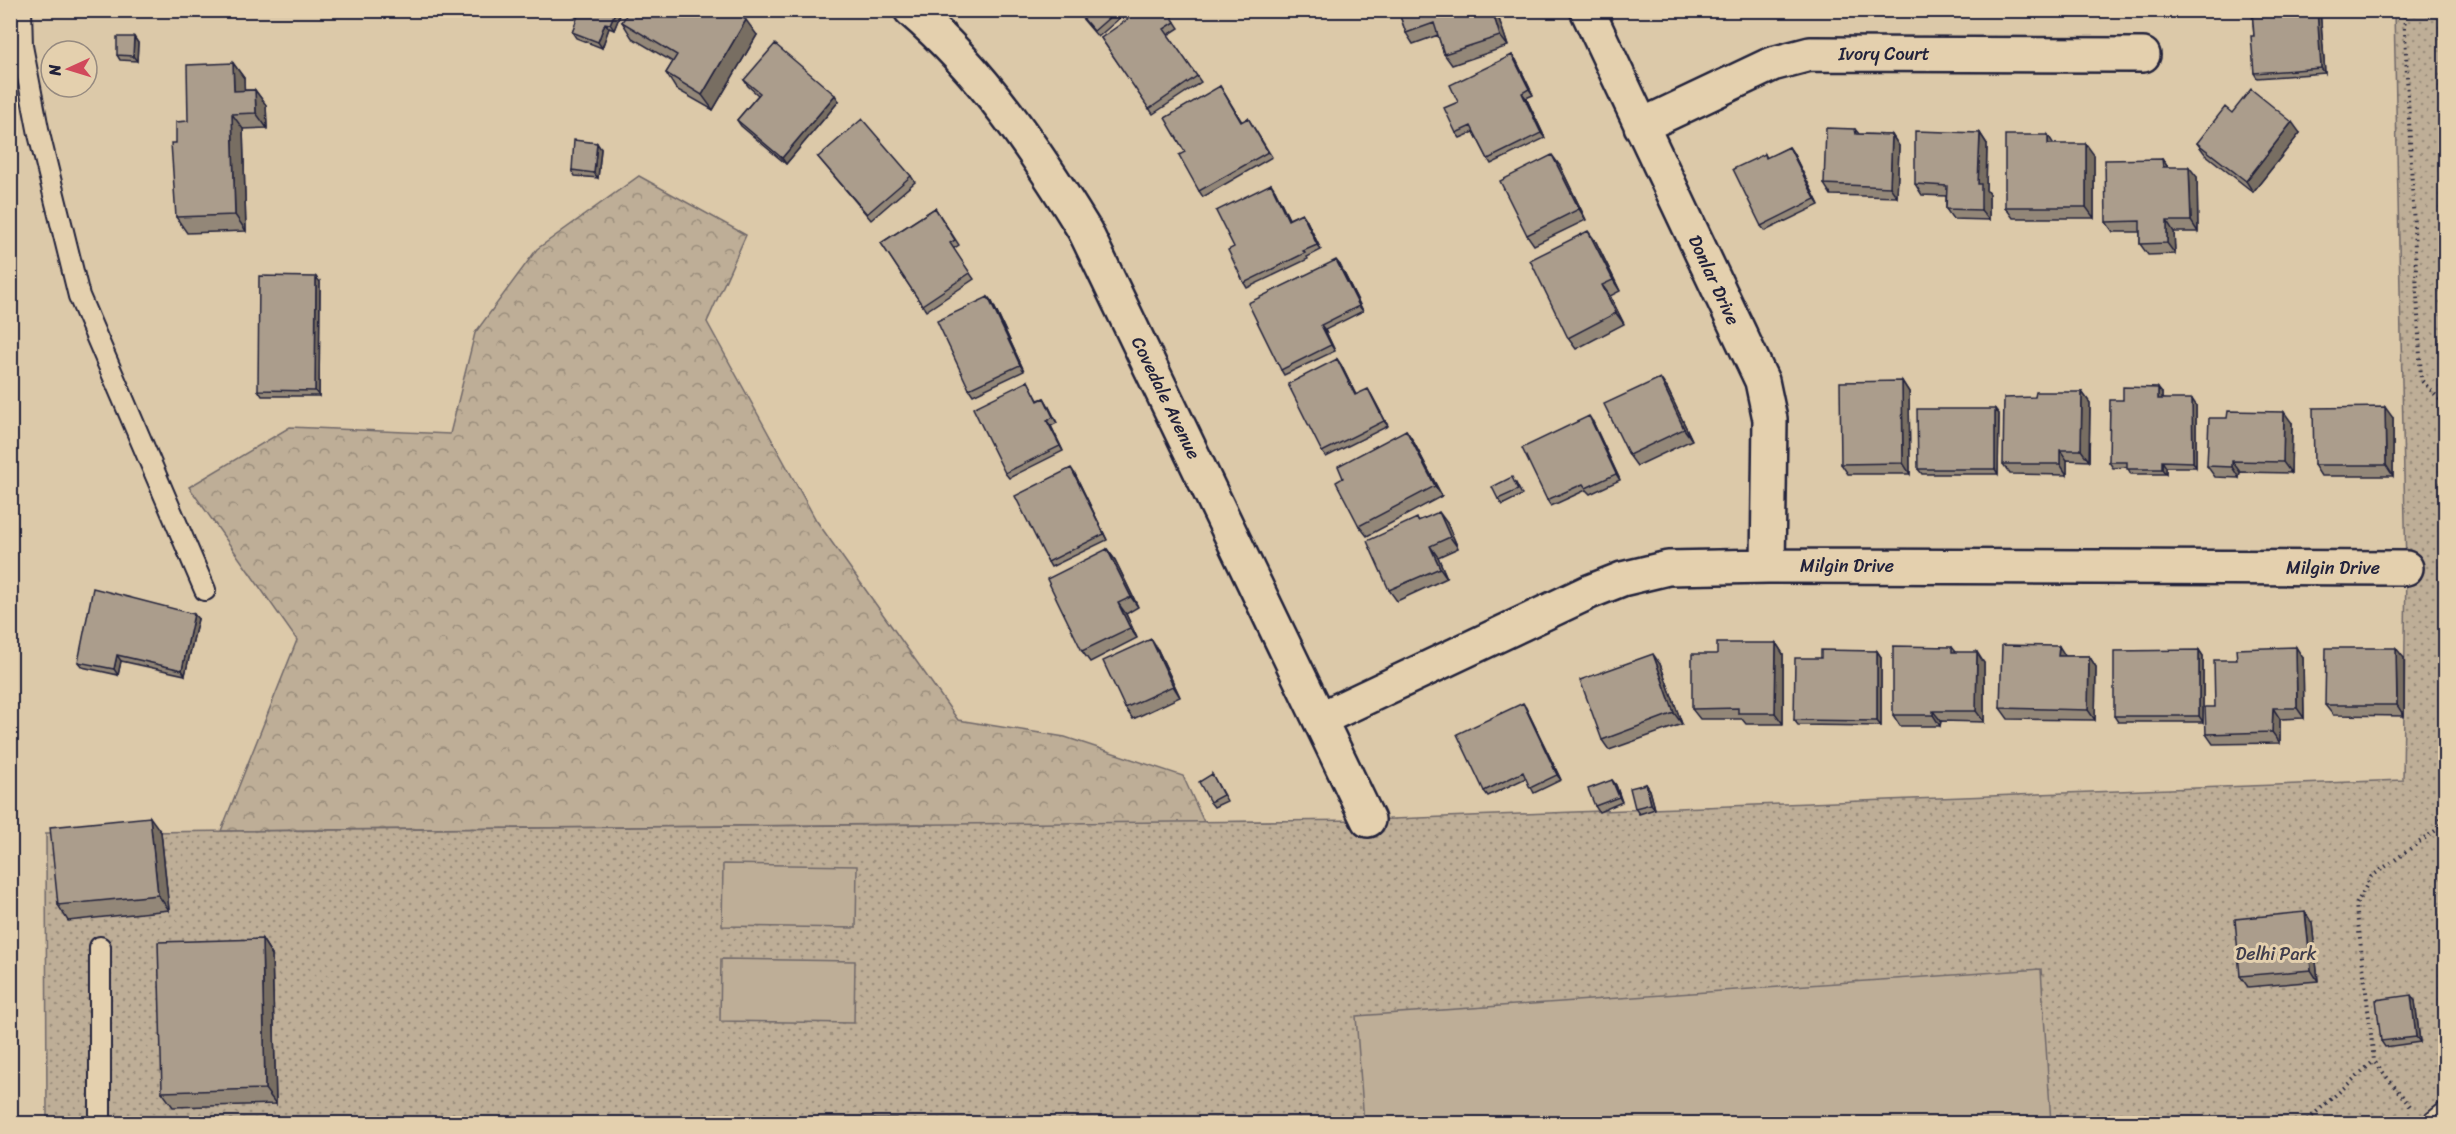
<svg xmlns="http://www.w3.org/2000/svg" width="2456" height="1134" font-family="Sriracha,sans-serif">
  <defs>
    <pattern id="forest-crowns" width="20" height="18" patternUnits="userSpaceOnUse" patternTransform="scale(1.5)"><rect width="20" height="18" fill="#beae97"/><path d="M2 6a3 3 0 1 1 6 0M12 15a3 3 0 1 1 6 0" fill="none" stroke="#9a8d7c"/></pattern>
    <pattern id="park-dots" width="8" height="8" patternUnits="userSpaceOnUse" patternTransform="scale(1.5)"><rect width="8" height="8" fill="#beae97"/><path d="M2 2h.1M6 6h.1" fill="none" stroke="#9a8d7c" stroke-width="1.8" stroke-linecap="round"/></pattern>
  </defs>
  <rect width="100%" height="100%" fill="#dcc9a9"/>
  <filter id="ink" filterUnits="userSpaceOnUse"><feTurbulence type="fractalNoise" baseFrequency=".0167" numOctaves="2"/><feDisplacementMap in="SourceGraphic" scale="12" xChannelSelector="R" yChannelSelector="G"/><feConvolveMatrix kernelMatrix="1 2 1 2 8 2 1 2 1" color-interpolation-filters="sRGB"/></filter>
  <g filter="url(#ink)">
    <!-- forest -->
    <path fill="url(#forest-crowns)" stroke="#706869" stroke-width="1.5" d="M639,176L746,235L707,322L816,520L958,720L1065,737L1183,776L1204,822L1285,821L1328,843L918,824L221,831L297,640L189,487L290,427L450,434L475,333L537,249Z"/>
    <!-- park -->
    <path fill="url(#park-dots)" stroke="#706869" stroke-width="1.5" d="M2394,11H2445V1123H47L46,833L1368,820L2403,780L2406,568Z"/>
    <!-- pitch -->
    <path fill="#beae97" stroke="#706869" stroke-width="1.5" d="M723,864L857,866L856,928L722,926Z
      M721,959L855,961L854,1023L720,1021Z
      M2041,969L2051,1123H1364L1356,1016Z
      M896,1118V1124L636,1123V1120Z"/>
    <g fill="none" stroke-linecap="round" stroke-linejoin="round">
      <!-- lane casing -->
      <g stroke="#22223b" stroke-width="24">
        <path id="lane" d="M21,10L22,46L39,134L79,296L205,590
          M100,1124V947
          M2431,1124L2446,1112"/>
      </g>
      <!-- street casing -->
      <g stroke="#22223b" stroke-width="38">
        <path id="street" d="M911,10C983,72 1036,151 1085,231L1368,820
          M1587,10L1762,381L1770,419L1768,566
          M1641,126L1772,64L1810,54L2143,55
          M1320,719L1589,592L1622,579L1668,568L1768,566L2406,568"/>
      </g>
      <!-- path -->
      <path stroke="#22223b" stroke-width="4" stroke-dasharray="1.5 4.5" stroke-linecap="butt" d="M2404,10L2421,380L2446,406
        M2443,562L2446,548
        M2441,825L2442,578
        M2410,1106L2374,1061L2356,905L2371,877L2446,823
        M2303,1124L2374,1061"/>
      <!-- lane -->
      <use href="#lane" stroke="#e4d0ae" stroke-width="20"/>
      <!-- street -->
      <use href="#street" stroke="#e4d0ae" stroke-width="33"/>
    </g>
    <!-- wall -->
    <path fill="#938778" stroke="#22223b" stroke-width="1.5" d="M562,10H622L614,30L609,28L602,48L576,38L572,32L578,17Z
      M1075,10H1129L1098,37Z
      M1167,10L1179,28L1168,35L1201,82L1153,114L1101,38Z
      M1398,10H1496L1508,46L1452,65L1444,54L1438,35L1413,44L1406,33Z
      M2252,10H2320L2325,73L2257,78L2254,73V36Z
      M622,22L757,35L713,110L676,89L666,73L673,62L632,38Z
      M134,37L138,43L137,61L120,60L117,55Z
      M1512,55L1516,60L1533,95L1526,98L1545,138L1491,164L1488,159L1474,132L1460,138L1456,133L1458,102Z
      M233,63L244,78V90H255L266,105L267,128L243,129L246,231L187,233L176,217V143L188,121Z
      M744,80L839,101L786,164L741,126L737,120L758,95L748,86Z
      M1220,86L1242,122L1248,118L1272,157L1203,197L1199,191L1185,152Z
      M2232,113L2300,133L2253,192L2205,154L2197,143Z
      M1855,129L1859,134L1892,135L1899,146L1897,197L1831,195L1824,184Z
      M1980,133L1987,144L1986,190L1989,194V220L1953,219L1946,209V196L1922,195L1915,184Z
      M2055,144L2094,155V218H2013L2005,207Z
      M1789,147L1793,153L1819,205L1765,231L1761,226L1765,154L1767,158Z
      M601,149L598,178L575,176L572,170Z
      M818,157L911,176L915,182L871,220Z
      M2162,159L2168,167L2197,177L2198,232H2174L2175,254L2148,255L2140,244V232H2113L2106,222Z
      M1560,166L1586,220L1534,245L1527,235Z
      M1271,184L1275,190L1289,219L1302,213L1306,219L1321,250L1307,257L1308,259L1247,288L1244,283L1234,247Z
      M935,208L959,245L953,249L974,279L926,311L881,243Z
      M1596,242L1620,291L1610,296L1624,324L1576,349L1568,338Z
      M1340,265L1363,311L1325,330L1335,351L1284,375L1281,370Z
      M320,282L319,396H262L258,390Z
      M988,297L992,302L1024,371L973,395L969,389Z
      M1337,359L1341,365L1356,395L1371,394L1388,426L1326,457L1322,452Z
      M1028,381L1038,400L1044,398L1047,403L1057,423L1051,426L1063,451L1009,478L1005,473Z
      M1902,381L1909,392L1910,474H1848L1841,464Z
      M1667,388L1692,440L1637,466L1629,455Z
      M2082,392L2090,403L2089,461L2067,460V475L2010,474L2003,464L2035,397Z
      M2162,393V399L2196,405V467H2166V474H2131L2127,467L2113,468L2109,462L2123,400Z
      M1995,409L1999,414L1998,474H1922L1918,469Z
      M2393,418V476H2321L2314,465Z
      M1593,422L1620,480L1590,494L1586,490L1551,506L1547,500Z
      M2292,423L2291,473L2240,472L2239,478L2215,477L2207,466Z
      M1406,430L1413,441L1442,496L1367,536L1359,526L1343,478Z
      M1075,474L1107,540L1051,567L1048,562Z
      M1516,483L1522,495L1502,505L1498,499Z
      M1419,521L1447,523L1458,548L1438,557L1447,578L1397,601L1389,590Z
      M1107,549L1115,560L1138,607L1126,614L1137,638L1090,662L1082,651Z
      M198,619L185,675L121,661L118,675L82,667L78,662Z
      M1776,643L1783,654V724H1746L1742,719H1700L1692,709L1717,654Z
      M1952,647L1956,652L1984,663V722L1941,721L1940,726H1900L1893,715Z
      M1158,650L1180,697L1133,719L1125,708Z
      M2199,650L2203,656V722H2118L2114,716Z
      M1877,651L1881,657V726L1798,725L1794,720L1821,658Z
      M2065,656H2089L2096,667L2095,720L2008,719L2000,708Z
      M2303,658L2304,718L2280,719V743L2213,744L2206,734L2215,707Z
      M2404,658V716L2333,715L2325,705Z
      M1660,664L1682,724L1609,750L1602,740Z
      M1526,708L1561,780L1534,793L1526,778L1488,796L1484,791Z
      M1212,774L1227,801L1214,807L1210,802Z
      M1612,780L1616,785L1622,802L1599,812L1595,806Z
      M1646,784L1650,790L1655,809L1639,814L1635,808Z
      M161,832L169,910L68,921L58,905Z
      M2312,923L2318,981L2248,987L2240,976Z
      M262,939L272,955L276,1104L173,1107L162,1092Z
      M2415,1001L2420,1042L2385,1047L2381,1041Z"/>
    <!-- shaded-wall -->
    <path fill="#786e62" stroke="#22223b" stroke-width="1.5" d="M616,10H622L614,30L610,24Z
      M1492,10H1496L1508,46L1500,36Z
      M2317,10H2320L2325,73L2321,68Z
      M746,20L757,35L713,110L702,95Z
      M605,23L609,28L602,48L598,42Z
      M134,37L138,43L137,61L133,56Z
      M1512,55L1516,60L1533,95L1529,89Z
      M233,63L244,78L245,106L234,91Z
      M255,90L266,105L267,128L256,113Z
      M1522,93L1526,98L1545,138L1541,133Z
      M835,95L839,101L786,164L782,158Z
      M232,114L243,129L246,231L235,215Z
      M2292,122L2300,133L2253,192L2246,181Z
      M1980,133L1987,144L1986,190L1989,194V220L1981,210L1978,184Z
      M1892,135L1899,146L1897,197L1890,187Z
      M2048,135L2055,146L2048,144Z
      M597,143L601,149L598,178L594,173Z
      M2086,144L2094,155V218L2086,207Z
      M1789,147L1793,153L1819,205L1815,199Z
      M1552,155L1560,166L1586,220L1579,209Z
      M2162,159L2170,170L2163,167Z
      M2189,167L2197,177L2198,232L2191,221Z
      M1271,184L1275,190L1292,225L1288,220Z
      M1302,213L1306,219L1321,250L1317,245Z
      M2167,221L2174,232L2175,254L2167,243Z
      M1588,231L1596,242L1620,291L1613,280Z
      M1336,260L1340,265L1363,311L1359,306Z
      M316,277L320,282L319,396L315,391Z
      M1602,285L1610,296L1624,324L1616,313Z
      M988,297L992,302L1024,371L1020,365Z
      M1321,325L1325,330L1335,351L1331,345Z
      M1337,359L1341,365L1359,401L1355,395Z
      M1660,378L1667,388L1692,440L1684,429Z
      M1902,381L1909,392L1910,474L1903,463Z
      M2158,388L2162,393V405L2158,399Z
      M1368,389L1371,394L1388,426L1384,421Z
      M2082,392L2090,403L2089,461L2081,450Z
      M1044,398L1047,403L1057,423L1053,417Z
      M2192,399L2196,405V467L2193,462Z
      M2385,407L2393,418V476L2386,465Z
      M1995,409L1999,414L1998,474L1995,469Z
      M2284,412L2292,423L2291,473L2283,462Z
      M1589,416L1593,422L1620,480L1616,474Z
      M1047,421L1051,426L1063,451L1060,446Z
      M1406,430L1413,441L1442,496L1435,486Z
      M2060,450L2067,460V475L2060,464Z
      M2162,461L2166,467V474L2162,469Z
      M2232,461L2240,472L2239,478L2232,467Z
      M1071,468L1075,474L1107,540Z
      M1439,512L1447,523L1458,548L1450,537Z
      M1430,546L1438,557L1447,578L1440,568Z
      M1107,549L1115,560L1138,607L1131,597Z
      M1118,603L1126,614L1137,638L1130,628Z
      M194,614L198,619L185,675L182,670Z
      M1151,639L1158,650L1180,697L1173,686Z
      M1776,643L1783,654V724L1775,713Z
      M2059,646L2066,657L2058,656Z
      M2296,647L2303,658L2304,718L2297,708Z
      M2396,648L2404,658V716L2397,705Z
      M2199,650L2203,656V722L2199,716Z
      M1877,651L1881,657V726L1877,721Z
      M1977,652L1984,663V722L1976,711Z
      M1653,654L1660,664L1682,724L1674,713Z
      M117,655L121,661L118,675L114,669Z
      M2089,656L2096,667L2095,720L2088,710Z
      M1523,703L1526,708L1561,780L1557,775Z
      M2273,708L2280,719V743L2272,732Z
      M1933,711L1941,721L1940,726L1933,715Z
      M1612,780L1616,785L1622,802L1619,797Z
      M1646,784L1650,790L1655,809L1651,804Z
      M150,817L161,832L169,910L158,895Z
      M2305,912L2312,923L2318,981L2311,970Z
      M262,939L272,955L276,1104L265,1089Z
      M2411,995L2415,1001L2420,1042L2416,1037Z"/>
    <!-- building -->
    <path fill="#ab9d8c" stroke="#22223b" stroke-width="1.5" d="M572,10H616L610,24L605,23L598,42L572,32L579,13Z
      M629,10H731L746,20L702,95L666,73L677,55L622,22Z
      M1076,10H1118L1094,31Z
      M1141,10H1167L1175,22L1164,29L1197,76L1149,109L1101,38Z
      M1398,10H1492L1500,36L1444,54L1434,23L1406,33Z
      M2252,10H2317L2321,68L2254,73L2251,36H2254Z
      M117,37H134L133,56L117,55Z
      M775,44L835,95L782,158L737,120L760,93L744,80Z
      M1512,55L1529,89L1522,93L1541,133L1488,159L1471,126L1456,133L1444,108L1458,102L1450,85Z
      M233,63L234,91L255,90L256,113L232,114L235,215L176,217L171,143H176V122L188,121L187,65Z
      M1220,86L1241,122L1248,118L1268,152L1199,191L1179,155L1185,152L1165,118Z
      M2251,89L2292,122L2246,181L2197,143L2225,107L2232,113Z
      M862,119L911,176L867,214L818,157Z
      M1826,128L1855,129L1856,134L1892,135L1890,187L1824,184Z
      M1915,131L1980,133L1978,184H1981V210L1946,209L1947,186L1915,184Z
      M2005,135H2048V144H2086V207H2005Z
      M574,140L597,143L594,173L572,170Z
      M1789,147L1815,199L1761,226L1733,169L1765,154L1766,158Z
      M1552,155L1579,209L1527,235L1500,181Z
      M2162,159L2163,167H2189L2191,221H2167V243L2140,244V221L2106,222L2105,160Z
      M1271,184L1288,220L1302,213L1317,245L1303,251L1305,253L1244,283L1228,250L1234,247L1216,211Z
      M935,208L955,240L950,243L970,273L922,305L881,243Z
      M1588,231L1613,280L1602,285L1616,313L1568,338L1530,260Z
      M1336,260L1359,306L1321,325L1331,345L1281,370L1248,303Z
      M259,276L316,277L315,391L258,390Z
      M988,297L1020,365L969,389L937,321Z
      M1337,359L1355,395L1368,389L1384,421L1322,452L1288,384Z
      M1660,378L1684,429L1629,455L1604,404Z
      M1028,381L1038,401L1044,398L1053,417L1047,421L1060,446L1005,473L973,408Z
      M1902,381L1903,463L1841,464L1840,382Z
      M2123,387L2158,388V399H2192L2193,462L2162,461V469H2127V462H2109L2110,400H2123Z
      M2036,392H2082L2081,450H2060V464H2003L2004,398L2035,397Z
      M2385,407L2386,465H2314L2313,408Z
      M1917,409H1995V469H1918Z
      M2228,411L2284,412L2283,462L2232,461V467L2207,466L2209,418H2227Z
      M1589,416L1616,474L1586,488L1583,484L1547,500L1522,448Z
      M1406,430L1435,486L1359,526L1336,482L1343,478L1338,466Z
      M1071,468L1104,534L1048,562L1015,496Z
      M1512,477L1518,490L1498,499L1492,487Z
      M1439,512L1450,537L1430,546L1440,568L1389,590L1367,541L1417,518L1418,521Z
      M1107,549L1131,597L1118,603L1130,628L1082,651L1047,579Z
      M93,588L194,614L182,670L117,655L114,669L78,662Z
      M1151,639L1173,686L1125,708L1103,661Z
      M1717,643H1776L1775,713H1738V708L1692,709V654H1717Z
      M2002,645L2059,646L2058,656H2089L2088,710L2000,708Z
      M1893,646L1952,647V652H1977L1976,711H1933V715H1893Z
      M2296,647L2297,708H2273L2272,732L2206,734L2205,707H2215L2214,660H2237L2236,649Z
      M2326,648H2396L2397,705H2325Z
      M1821,650L1877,651V721L1794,720L1795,658H1821Z
      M2199,650V716H2114V651Z
      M1653,654L1674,713L1602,740L1580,680Z
      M1523,703L1557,775L1530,788L1523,772L1484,791L1457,734Z
      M1212,774L1223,795L1210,802L1199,782Z
      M1612,780L1619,797L1595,806L1588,789Z
      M1646,784L1651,804L1635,808L1630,788Z
      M150,817L158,895L58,905L50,827Z
      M2305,912L2311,970L2240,976L2235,919Z
      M262,939L265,1089L162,1092L158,942Z
      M2411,995L2416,1037L2381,1041L2376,1000Z"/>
  </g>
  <g text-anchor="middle" stroke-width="6" stroke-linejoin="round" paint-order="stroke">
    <!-- street labels -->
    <g font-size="18" fill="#22223b" stroke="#e4d0ae">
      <text x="1884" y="60">Ivory Court</text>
      <text transform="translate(1714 280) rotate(65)" y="6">Donlar Drive</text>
      <text transform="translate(1166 398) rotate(64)" y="6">Covedale Avenue</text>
      <text x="1847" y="572">Milgin Drive</text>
      <text x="2333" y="574">Milgin Drive</text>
    </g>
    <!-- park labels -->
    <g font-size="18" fill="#413e4d" stroke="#e4d0ae">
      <text x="2276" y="960">Delhi Park</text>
    </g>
  </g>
  <!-- margin -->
  <rect width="2456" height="1134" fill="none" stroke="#e4d0ae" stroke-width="36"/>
  <rect x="18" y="18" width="2420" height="1098" fill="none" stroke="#22223b" stroke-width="2" filter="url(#ink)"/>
  <!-- north arrow -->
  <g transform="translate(69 69) rotate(266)"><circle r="28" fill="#e4d0ae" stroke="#968a80" stroke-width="1.5"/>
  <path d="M0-4.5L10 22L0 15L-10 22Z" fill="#d1495b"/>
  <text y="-9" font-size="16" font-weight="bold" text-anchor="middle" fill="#22223b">N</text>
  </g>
</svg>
